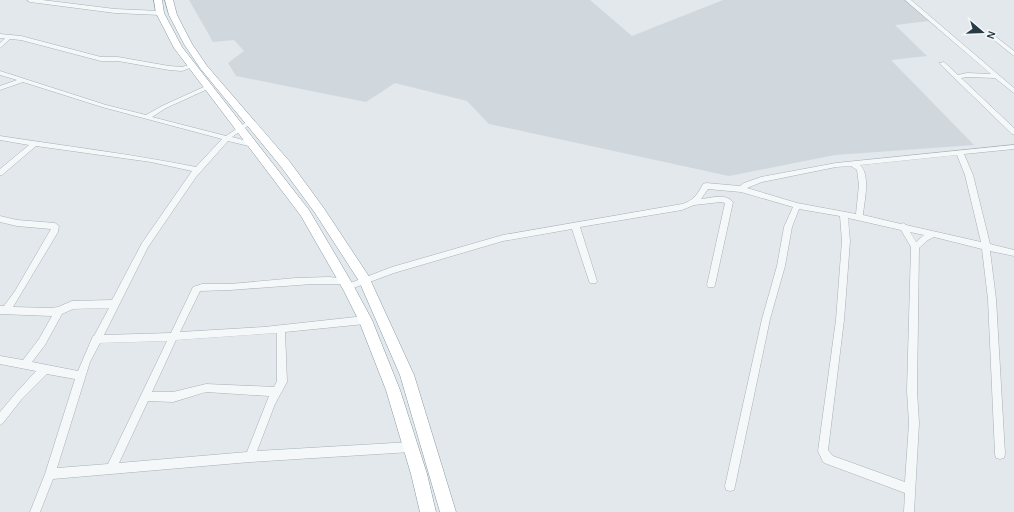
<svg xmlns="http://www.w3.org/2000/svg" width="1014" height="512" font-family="'Alegreya Sans',sans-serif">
  <rect width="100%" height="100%" fill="#e2e8ec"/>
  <!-- built -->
  <path fill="#d0d8de" d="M189,0H590L632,36L723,0H906L929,21L895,25L927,56L891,60L974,145L835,155L729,176L489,124L467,101L395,83L366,102L236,76L228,63L244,51L234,40L213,42Z"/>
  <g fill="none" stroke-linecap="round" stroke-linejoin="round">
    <!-- minor casing -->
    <g stroke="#a6b1b7" stroke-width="1">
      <path id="minor" d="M27,0H42L115,9L160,11L163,13L160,15L115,13L30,2Z
        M905,0H911L1014,88V93L995,78L967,77L961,78L1014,128V134H1012L939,63L944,62L958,75L967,73L991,74Z
        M991,33L1014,51V56L989,36L988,35Z
        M0,34L21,36L101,57H118L169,66L182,67L192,64L195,66L182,71L169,70L118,61H101L21,40L10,39L0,48V43L5,38H0Z
        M0,71L106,105L146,115L162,106L208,85L210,86V88L166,108L152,117L226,136L248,121H252V123L232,137L255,143V147H253L228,141L196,177L148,247L104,335L171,333L193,287L202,284H230L296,278L329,277L348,279L349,281L348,283L345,284H312L230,290L200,291L180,332L264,327L365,316L368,317L369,320L368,323L365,324L285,332L287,382L275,404L257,451L411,442L415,443L416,447L415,451L411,452L250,462L53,479L40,512H30L45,474L75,379L47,374L21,400L3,423L0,425V412L15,394L36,371L0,364V356L23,360L39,339L52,316L0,314V306H4L15,291L51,229L17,226L0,222V216L17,220L55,223L59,226L58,232L13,307L51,308L58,307L72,301L112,300L142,243L192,171L151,162L36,146L2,175H0V169L29,145L0,140V136C65,146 131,154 196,167L222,139L102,107L23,82L0,90V86L17,80L0,75ZM109,308L94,336H93L78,371L32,362L45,345L62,314L73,309ZM277,333V381L274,387L206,384L173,392H152L176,340ZM167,341L108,464L57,468L90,362L100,343ZM206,392L269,396L247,452L119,463L148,401L173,402Z
        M1014,145V149L964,154L973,175L990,244L1014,250V256L990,251L996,299L1005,454L1004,458L1000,459L996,458L995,454L988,299L982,249L934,237L928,240L919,248L917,391L919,423L914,512H904L905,493L827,464L823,462L818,451L836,320L842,241L840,216L799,209L792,227L785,266L770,319L735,486L734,490L730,491L726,490L725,486L762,319L777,266L784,227L793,207L741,192L708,189L701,199C712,198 725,193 733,202L715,285L714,287H708L707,285L725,203L721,202L694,205L682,210L580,227L597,281L596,283H590L589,281L572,229L503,241L394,273L348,290L345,289L344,287L345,285L392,267L503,235L682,204C693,201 698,194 703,184L706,183L740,186L744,183L761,177L836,163ZM957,155L965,175L981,242L906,225L903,223L901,224L863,215C864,202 871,175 860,165ZM851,166L857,170L859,185L856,214L797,203L747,188L762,182L836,167ZM848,218L901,230L911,247L907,391L909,423L905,482L833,456L831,454L828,450L844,320L850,241ZM910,232L924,235L916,242Z"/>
    </g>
    <!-- highway casing -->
    <g stroke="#889aa4" stroke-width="1">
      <path id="highway" d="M154,0H162L164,13L182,47L309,210L352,283L372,320L400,390L427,474L436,512H420L411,474L386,390L359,321L344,291L301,216L174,48L156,13Z
        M165,0H173L177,15L192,44L207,66L290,162L323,207L368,275L414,375L456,512H440L400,375L359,281L315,213L282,168L200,68L184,44L169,15Z"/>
    </g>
    <!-- minor -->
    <use href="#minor" fill="#f5f8f9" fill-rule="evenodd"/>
    <!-- highway -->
    <use href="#highway" fill="#fff" fill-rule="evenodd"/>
  </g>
  <!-- north arrow -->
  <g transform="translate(982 32) rotate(109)" stroke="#f2f7f9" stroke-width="3" paint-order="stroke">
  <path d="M0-3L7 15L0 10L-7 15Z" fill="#283b45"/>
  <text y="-6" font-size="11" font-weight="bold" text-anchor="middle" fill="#283b45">N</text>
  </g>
</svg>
